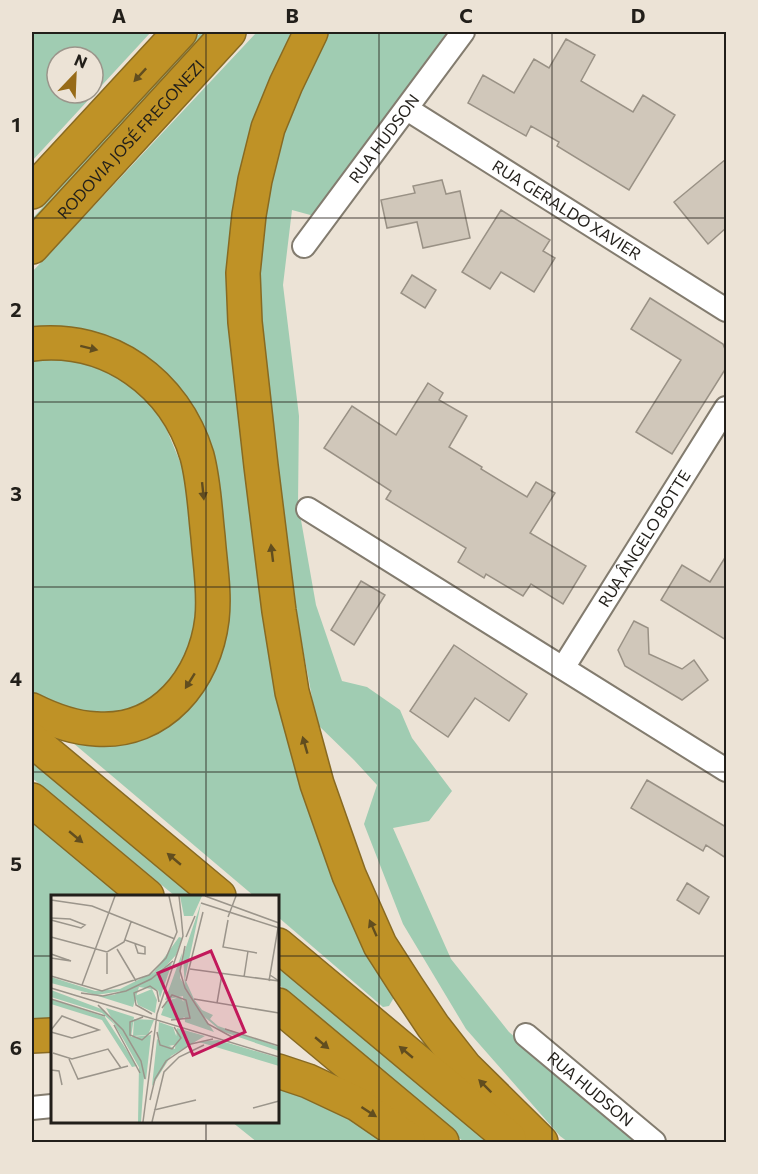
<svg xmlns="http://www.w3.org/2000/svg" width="758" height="1174" font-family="Commissioner,sans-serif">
  <rect width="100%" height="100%" fill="#ece3d6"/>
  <!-- green -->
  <path fill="#a0ccb2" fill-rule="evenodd" d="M32,32H151L32,161ZM57,57H93V93H57Z
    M201,32H214L32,224V219Z
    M257,32H300L244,180L269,601L396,994L389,1006L383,1007L278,917V896H254L72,742L106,745L136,739L157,727L220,584L161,380L32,335V272Z
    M322,32H447L314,216L292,210L283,285L299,416L298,503L316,605L342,681L367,687L400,710L412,738L452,791L429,821L393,828L451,959L509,1032L636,1142H568L560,1136L466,1029L403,924L364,824L377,785L354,760L317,724L292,591L249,274L293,89Z
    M32,355H37L101,367L126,381L150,403L166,428L181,464L189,491L198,570L195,647L155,702L110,720L32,703Z
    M32,762L196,896H175L32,778Z
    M32,818L125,896H52V1020H32Z
    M278,964L494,1142H464L278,984Z
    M278,1080L399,1142H257L232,1122H278Z"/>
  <!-- building -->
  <path fill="#d0c7ba" stroke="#999185" stroke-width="1.5" d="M566,39L595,55L581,81L633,112L643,95L675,115L629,190L557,146L559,142L531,126L526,136L468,103L483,75L514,93L534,59L549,68Z
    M726,159V228L708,244L674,202Z
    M442,180L446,194L460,191L470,238L423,248L417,222L387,228L381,200L415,193L413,186Z
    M501,210L550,240L543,251L555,258L534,292L501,272L490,289L462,272Z
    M412,275L436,290L425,308L401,293Z
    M650,298L723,344L726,352V368L672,454L636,432L681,360L631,329Z
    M428,383L443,393L439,400L467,416L449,447L482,467L481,469L527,497L536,482L555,493L530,533L586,566L563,604L531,584L523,596L486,574L484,578L458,562L466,548L386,499L391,491L324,448L352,406L396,435Z
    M726,556V640L661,600L682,565L710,582Z
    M361,581L385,595L354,645L331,630Z
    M634,621L648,628L649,654L682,669L694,660L708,680L682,700L625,666L618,650Z
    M454,645L527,694L509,721L475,698L448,737L410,711Z
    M647,780L726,827V858L706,845L703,851L631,808Z
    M687,883L709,897L699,914L677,900Z"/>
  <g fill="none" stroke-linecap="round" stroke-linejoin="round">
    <!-- street casing -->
    <g stroke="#837c6f" stroke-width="26">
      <g id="street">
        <path id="s1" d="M407,109L726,310"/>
        <path id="s2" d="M304,246L463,32"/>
        <path d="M308,509L726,770"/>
        <path id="s3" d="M563,668L726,408"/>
        <path id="s4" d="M526,1035L654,1142"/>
        <path d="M32,1108L52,1106"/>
      </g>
    </g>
    <!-- highway casing -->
    <g stroke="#886a22" stroke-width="36">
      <g id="highway">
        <path d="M311,32L286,84L268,128L255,180L249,215L243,273L245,322L261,466L279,611L292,692L317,784L349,875L380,945L407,987L433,1026L465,1067L541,1142"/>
        <path d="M32,192L180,32"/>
        <path id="s5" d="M32,247L229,32"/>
        <path d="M32,344C109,335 175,383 197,456C204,482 205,511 208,537C210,564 215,592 212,619C205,679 161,734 96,729C73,728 52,720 32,710"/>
        <path d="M32,740L219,896"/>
        <path d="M32,800L147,896"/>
        <path d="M278,945L509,1138"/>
        <path d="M278,1005L442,1142"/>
        <path d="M32,1036L52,1035"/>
        <path d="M278,1071L308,1081L357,1104L408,1139"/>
      </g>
    </g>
    <!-- street -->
    <use href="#street" stroke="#fff" stroke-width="22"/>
    <!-- highway -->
    <use href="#highway" stroke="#bf9226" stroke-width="33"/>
  </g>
  <!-- one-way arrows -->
  <defs><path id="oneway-solid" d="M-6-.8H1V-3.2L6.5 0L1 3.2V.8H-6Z" transform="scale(1.5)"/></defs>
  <g fill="#614d1f">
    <use href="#oneway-solid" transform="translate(140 75) rotate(133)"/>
    <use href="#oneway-solid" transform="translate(89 348) rotate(14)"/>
    <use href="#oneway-solid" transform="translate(203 491) rotate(84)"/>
    <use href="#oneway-solid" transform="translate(272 553) rotate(-97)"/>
    <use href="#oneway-solid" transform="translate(190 681) rotate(122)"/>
    <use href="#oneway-solid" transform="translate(305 745) rotate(-106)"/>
    <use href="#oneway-solid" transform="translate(76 837) rotate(40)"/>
    <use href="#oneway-solid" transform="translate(174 859) rotate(-140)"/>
    <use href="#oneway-solid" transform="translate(373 928) rotate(-114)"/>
    <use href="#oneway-solid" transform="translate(322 1043) rotate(40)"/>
    <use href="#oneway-solid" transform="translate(406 1052) rotate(-140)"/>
    <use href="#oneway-solid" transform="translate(485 1086) rotate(-135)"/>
    <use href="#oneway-solid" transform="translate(369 1112) rotate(33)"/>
  </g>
  <!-- grid -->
  <path fill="none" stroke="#221f1a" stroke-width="1.5" stroke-opacity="0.55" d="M206,32V896M379,32V1142M552,32V1142M32,218H726M32,402H726M32,587H726M32,772H726M32,956H52M278,956H726M206,1122V1142"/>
  <g text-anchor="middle" stroke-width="5" stroke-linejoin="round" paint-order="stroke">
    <!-- street labels -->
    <g font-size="16" fill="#221f1a" stroke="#ece3d6">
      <text dy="6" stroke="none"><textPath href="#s5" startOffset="146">RODOVIA JOSÉ FREGONEZI</textPath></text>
      <text dy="6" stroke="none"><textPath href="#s2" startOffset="134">RUA HUDSON</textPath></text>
      <text dy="6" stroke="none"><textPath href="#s1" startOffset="189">RUA GERALDO XAVIER</textPath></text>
      <text dy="6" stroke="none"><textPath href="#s3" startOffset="153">RUA ÂNGELO BOTTE</textPath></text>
      <text dy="6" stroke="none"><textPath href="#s4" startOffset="84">RUA HUDSON</textPath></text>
    </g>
  </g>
  <!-- overview -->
  <g transform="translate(51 895)">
    <rect width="228" height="228" fill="#ece3d6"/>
    <path d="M129,1H151L142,21H133ZM150,8L134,84L143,104L151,115L162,120L159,124L167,131L228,152V156L170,136L150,119L134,93L132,61ZM128,42L131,43L125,60L115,71L71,96L45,100L0,88V82L44,96L69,94L103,77ZM131,58L129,83L163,137L134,127L132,101L114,105ZM121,68L109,103L107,95L88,92L82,112L47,101L63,100ZM101,94L106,105L104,118L87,110L84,101ZM0,95L53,115L88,161L93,181L90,227H87L88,170L63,129L51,118L0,102ZM129,102L140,117L128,126L110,120L115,106ZM0,104L54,122L86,171L81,172L51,125L0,109ZM55,113L83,122L80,142L100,140L95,185ZM83,124L103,125L97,140L82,141ZM108,127L122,132L128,149L112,152L107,141ZM126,133L154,141L120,161L101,191L106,144L124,154ZM167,145L228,163V171L148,147Z" fill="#a0ccb2"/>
    <path fill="none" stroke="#9b958b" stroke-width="1.5" d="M128,1L130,19M154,1L228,28M0,5L41,11L124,44M150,8L228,33M177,22L185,1M0,23L19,24L34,30L30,33L0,25M177,25L172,52L206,58M0,42L56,57L73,47L80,27M135,42L144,21M74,45L94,52V59L87,58L84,49M134,51L129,76L134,93L157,129L181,142M66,54L85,86M56,58V79V74M0,59L20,66L0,63M139,74L228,86L219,80M0,81L51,96L98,80L115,63L126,37L118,1M193,82L197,56M135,86L152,17M218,86L227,33M31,90L64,1M0,93L228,162M30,98L52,101L75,96L100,84L122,66M0,104L54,121M143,104L228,118M166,108L171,79M47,110L72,135L90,166L94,184M111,113L121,100L135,105L139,123L120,125M101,119L85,110L83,98L99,91L106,96L108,107M92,122L79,127V140L91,145L101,136M63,130L89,178M174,134L228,151M0,135L11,121L48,135L21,143L0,137M106,137L109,150L121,154L130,143L123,132M2,158L21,164L57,154L70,173M18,164L27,184L77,171M0,175L8,176L11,190M99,205L104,184L115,166L140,149L162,144M202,213L228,206M103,215L145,205M92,227L106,119L132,41L130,19M101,227L113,177L128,162L153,150"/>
    <path fill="#c2185b" fill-opacity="0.15" stroke="#c2185b" stroke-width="3" d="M160,56L194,137L142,160L107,78Z"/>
    <rect width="228" height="228" fill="none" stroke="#221f1a" stroke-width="3"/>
  </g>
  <!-- border -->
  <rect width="758" height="1174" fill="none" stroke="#ece3d6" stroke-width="66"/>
  <!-- north arrow -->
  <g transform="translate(75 75) rotate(23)"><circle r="28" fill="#ece3d6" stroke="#9b958b" stroke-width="1.5"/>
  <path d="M0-4.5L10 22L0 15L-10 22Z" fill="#976b18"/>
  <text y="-9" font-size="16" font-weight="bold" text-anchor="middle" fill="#221f1a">N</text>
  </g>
  <rect x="33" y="33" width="692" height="1108" fill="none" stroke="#221f1a" stroke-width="2"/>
  <g font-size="20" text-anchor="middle" font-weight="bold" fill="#221f1a">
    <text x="119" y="23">A</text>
    <text x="292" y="23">B</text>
    <text x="466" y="23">C</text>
    <text x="638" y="23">D</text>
    <text x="16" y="132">1</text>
    <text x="16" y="317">2</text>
    <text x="16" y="501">3</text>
    <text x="16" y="686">4</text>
    <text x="16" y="871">5</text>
    <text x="16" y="1055">6</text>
  </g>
</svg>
